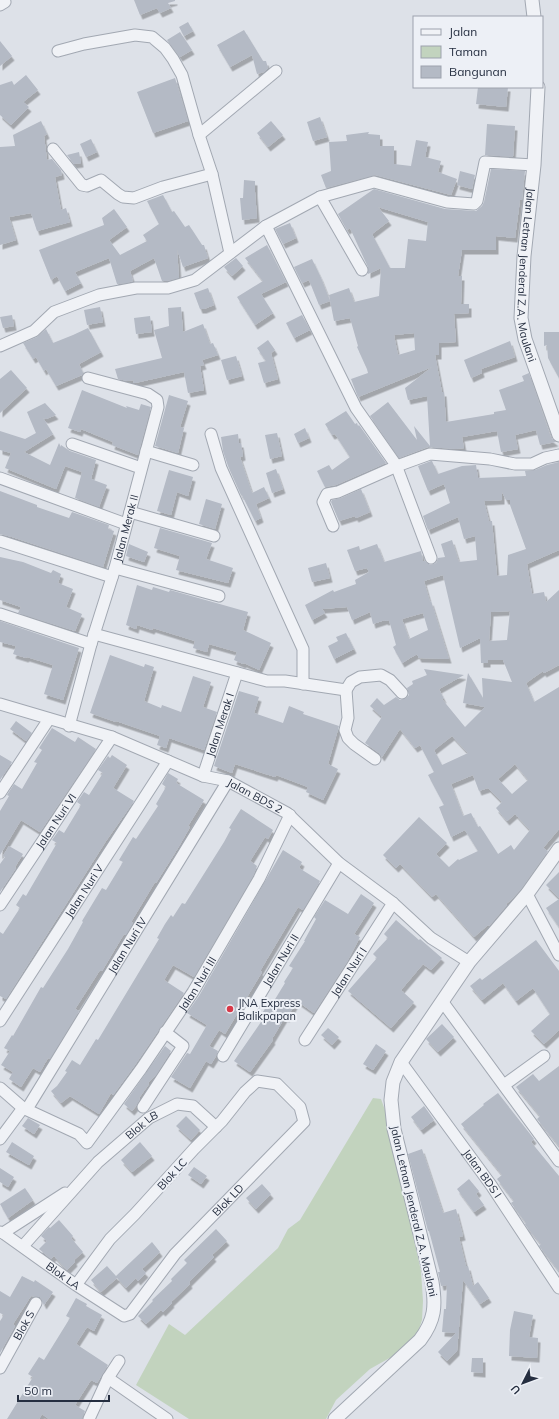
<svg xmlns="http://www.w3.org/2000/svg" width="559" height="1419" font-family="Mulish,sans-serif">
<style>
.green{fill:#c2d3be}
.building{fill:#b4bac5;fill-rule:evenodd;filter:url(#shadow)}
.lines{fill:none;stroke-linecap:round;stroke-linejoin:round}
.minor-casing{stroke:#a2a8b2;stroke-width:13}
.tertiary-casing{stroke:#a2a8b2;stroke-width:15}
.minor{stroke:#f0f2f6;stroke-width:11}
.tertiary{stroke:#f0f2f6;stroke-width:13}
.poi-dot{fill:#d83848;stroke:#edf0f6;stroke-width:1.5}
.labels{text-anchor:middle;stroke-width:4;stroke-linejoin:round;paint-order:stroke}
.street-label{font-size:11px;fill:#252e40;stroke:#edf0f6}
.poi-label{font-size:11px;fill:#252e40;stroke:#edf0f6;text-anchor:start}
</style>
<defs>
<filter id="shadow"><feDropShadow dx="2.5" dy="4.5" stdDeviation="0" flood-color="#0004"/></filter>
</defs>
<rect width="100%" height="100%" fill="#dde1e8"/>
<!-- green -->
<path class="green" d="M373,1098L381,1099L386,1113L421,1271L423,1301L422,1320L416,1338L395,1355L370,1369L336,1400L326,1419H189L136,1385L169,1324L185,1335L278,1248L288,1229L300,1220Z"/>
<!-- building -->
<path class="building" d="M134,0H175V1L168,3L171,8L160,13L157,8L140,15Z
M188,22L193,31L184,36L179,27Z
M244,30L263,61H266L268,68L264,72L257,74L252,55L230,67L217,45Z
M180,32L192,50L180,57L167,40Z
M0,41L12,56L0,66Z
M26,75L38,90L23,102L29,107L11,125L0,115V85L12,81L14,85Z
M175,78L188,121L153,133L137,92Z
M478,87H508L506,107L476,104Z
M320,117L327,137L313,141L307,122Z
M41,121L47,134L44,136L47,160L52,159L61,170L62,175L55,177L61,210L66,208L70,222L37,231L31,213L9,217L16,240L0,245V147L15,146L13,135Z
M271,121L283,135L268,147L257,133Z
M487,124L515,126L513,157L485,155Z
M369,132L368,134L380,135V146H394V164L411,166L416,140L428,142L425,157L441,161L438,172L457,179L451,195L375,175L326,188L321,175L331,171L329,142L347,141L346,135Z
M91,139L97,152L86,157L80,144Z
M79,152L81,163L74,164L67,155Z
M491,169L525,171L522,200H520L515,238L496,236V250H462L458,276H462L461,304H469V313L454,314L456,342L439,343V355H435L442,392H444L446,422L494,414V412L506,410L499,390L524,381L522,376L529,373L551,438L556,442L540,445L536,430L515,435L518,449L501,452L497,431L462,437L464,448L456,449L428,447L399,458L370,416L388,402L417,440L414,426L430,446L427,396L408,400L405,388L432,367L358,397L351,379L368,373L367,369L357,347L358,346L350,318L334,321L329,295L349,288L354,302L379,296L381,268L368,274V267L350,228L347,230L338,214L374,189L445,209L476,211L482,206L484,202ZM378,207L428,222L426,241L408,239L405,268H390L372,234L389,221ZM414,333L415,350L398,355L394,335Z
M460,171L475,175L472,189L457,185Z
M244,180L255,181V192L257,218L242,220L240,198H243Z
M163,195L172,212L174,211L185,227L189,225L202,245H204L208,258L183,267L177,249L179,278L167,281H162L154,258L130,271L133,281L127,283L117,284L109,258L75,272L81,283L65,291L57,276L51,280L39,250L104,225L102,218L114,209L127,227L109,240L120,255L147,241L143,235L159,224L147,201Z
M290,223L296,238L283,244L275,229Z
M267,245L286,282L261,294L273,313L255,325L237,297L263,281L245,258Z
M236,258L243,266L232,276L224,267Z
M312,259L321,278L330,301L319,305L309,280L302,283L294,267Z
M208,288L214,305L204,309H200L194,293Z
M100,307L103,322L87,325L84,310Z
M181,307L183,332L203,324L210,344L213,343L218,355L202,360L204,365L200,366L204,390L188,393L184,372L135,383H133L134,380L128,381L118,379L115,369L162,358L154,330L169,326L168,308Z
M12,315L14,326L3,328L0,317Z
M302,315L310,330L294,338L286,323Z
M150,316L152,332L136,334L134,318Z
M88,328L101,352L79,364L83,373L82,375L56,386L46,369L44,371L36,357L33,359L23,343L37,337L46,329L53,343L73,335Z
M544,332H559V378L548,358L547,345L544,346Z
M268,340L275,350L271,353L278,379L264,383L258,363L266,361L257,348Z
M510,341L515,357L481,369L482,373L471,378L464,360Z
M236,356L242,376L227,380L221,360Z
M11,370L27,388L0,413V379Z
M82,390L127,408L126,406L139,410L141,404L151,407L138,455L112,445L113,442L81,429L80,432L68,428Z
M169,395L188,401L180,427L184,428L178,453L155,446Z
M45,403L56,415L46,419L43,418L53,434L24,452L50,465L59,443L61,447V445L70,451L96,460L91,479L107,485L99,507L75,498L82,472L65,466L56,489L5,468L11,453L0,450V431L25,439L36,433L27,412Z
M346,411L355,424L357,423L358,426L359,425L386,463L336,485L325,487L317,471L329,465L332,470L350,457L335,434L332,435L325,424Z
M305,428L309,438L298,443L294,434Z
M277,433L282,456L270,459L265,435Z
M238,434L239,443H241L243,456L240,457L252,493L264,487L269,498L256,504L261,518L255,521L242,495H241L228,466L223,451L221,437Z
M431,461H432L438,474L462,466L476,465L478,478L526,476L525,471L535,470L547,465L559,462V550L527,564L532,594L544,592L546,602L559,590V665L544,673L543,671L526,683L534,702L559,687V829L543,848L548,851L521,889L511,900L506,904L507,905L489,926L488,925L474,937L436,894L432,897L400,864L396,868L383,855L419,817L447,843L436,854L449,867L458,859L459,860L478,851L465,830L451,837L439,807L444,805L428,775L434,772L420,745L415,748L400,729L382,757L379,753L365,743L382,717L370,706L377,698L384,705L396,697L400,700L406,698L409,695L407,688L413,684L412,681L427,675L424,669L464,675L439,689L444,699H442L465,727L485,707L463,703L468,673L483,698L482,678L512,682L503,660H488V663H481L480,638L460,648L443,575L424,581L430,602L431,601L449,659L419,658L417,654L402,663L393,647L396,645L389,620L386,621L385,620L373,624L370,612L352,620L347,607L322,609L325,613L312,620L305,605L333,590L334,592L356,584L355,580L369,572L367,568L355,571L347,550L359,546L360,550L377,544L384,562L421,551L423,561H425L430,565L436,563L438,558L445,557L441,544L452,540L459,562L477,560L475,536L464,539L458,517L428,530L423,516L450,503L444,484L428,491L418,466ZM502,492L506,500H510V505L526,549L508,555L507,575L497,576L492,521H489L484,501L502,500ZM510,611L507,640L489,641L491,612ZM423,613L428,630L409,639L402,619ZM452,736L468,753L442,765L434,750ZM515,764L528,780L512,794L498,779ZM473,775L479,791L488,788L502,802L496,808L507,821L515,814L530,830L514,850L511,845L498,854L480,826L478,827L471,813L463,816L451,784Z
M276,469L283,489L272,493L266,473Z
M169,470L193,477L188,496L177,492L171,515L157,511Z
M361,489L370,512L356,518L355,516L339,521L331,502L332,500L341,498Z
M0,491L37,505V507L69,518L72,512L109,525L108,529L114,531L103,567L12,537L0,534Z
M206,499L222,504L215,529L199,524Z
M160,528L212,543L206,559L233,568L228,583L176,570L180,556L154,548Z
M129,544L148,552L144,562L126,556Z
M0,557L23,562L51,573L53,570L61,574L58,583L73,589L66,607L82,614L75,631L18,613L21,607L0,600Z
M326,563L330,578L312,582L308,568Z
M137,585L152,590L153,587L169,592L170,590L248,612L243,630L271,643L259,670L244,663L243,664L234,660L237,652L209,644L207,652L193,648L195,641L153,628L152,630L137,625L136,629L126,625Z
M0,621L79,648L63,700L44,694L53,665L27,657L26,658L13,654L16,646L0,642Z
M346,633L354,649L334,659L328,646L338,641L336,637Z
M110,655L144,667L145,664L154,667L144,701L161,708L162,705L181,712L193,676L211,682L203,707L217,712L204,750L169,738L166,748L157,745L160,736L116,721V722L90,713Z
M239,691L259,697L254,713L283,723L289,706L304,712L303,714L339,726L328,764L338,769L323,800L306,792L308,787L276,775L275,777L235,764L232,773L214,766Z
M16,721L32,733L26,741L10,729Z
M52,728L75,742L78,737L96,749L40,832L21,820L0,855V811L9,796L7,795L14,784L22,789L37,763L34,762L42,750L39,748Z
M0,755L12,762L0,780Z
M112,755L127,765L113,788L134,801L106,841L6,999L0,996V932L3,934L20,908L16,905L23,894L26,896L57,843L52,840L59,830L64,833L81,805L77,802L84,792L89,795L103,773L98,770L108,756L110,758Z
M168,773L178,779L176,783L204,800L188,826L190,827L178,848L156,883L155,882L131,922L133,923L126,935L124,934L102,971L100,970L75,1009L79,1011L50,1059L48,1058L40,1072L33,1068L21,1087L9,1079L13,1072L1,1065L10,1051L4,1048L12,1035L13,1036L41,987L43,988L68,949L83,922L82,921L102,888L106,890L123,862L119,860L133,837L136,839L158,806L156,804L166,787L162,784Z
M241,809L273,830L268,839L265,837L250,861L257,866L253,876L194,977L173,965L164,980L184,993L135,1065L113,1095L111,1093L99,1114L70,1096L61,1103L51,1091L57,1086L67,1072L65,1071L72,1060L80,1065L96,1039L98,1040L159,939L157,938L165,924L171,915L173,917L182,903L185,904L224,842L231,829L229,828Z
M9,846L23,854L15,867L16,868L0,892V864L5,857L3,856Z
M283,850L302,862L299,868L320,881L303,910L298,907L260,971L262,972L225,1034L219,1030L209,1046L218,1051L216,1056L211,1064L206,1061L190,1088L171,1077L187,1053L190,1054L207,1025L187,1013L199,996Z
M559,872V898L546,885Z
M361,894L374,903L354,934L360,937L347,962L314,1013L297,1001L287,1018L285,1017L272,1039L273,1040L250,1072L234,1061L261,1022L258,1020L266,1007L269,1009L285,983L284,982L293,968L289,966L305,941H304L316,919L314,917L325,900L348,914Z
M559,899V927L546,908Z
M396,920L419,940L420,939L442,958L431,970L423,964L401,990L414,1002L391,1028L348,991L377,958L373,954L388,938L384,934Z
M536,940L559,971V1030L544,1044L531,1031L550,1014L533,988L516,1001L503,983L482,1000L470,986L480,978L482,980Z
M442,1024L454,1037L438,1052L426,1039Z
M328,1028L339,1037L332,1045L321,1035Z
M376,1044L386,1051L373,1070L363,1064Z
M165,1046L171,1051L156,1075L148,1083L149,1084L139,1098L140,1099L136,1106L132,1111L124,1104Z
M559,1066V1146L537,1119L540,1116L516,1087L533,1074L539,1081Z
M498,1093L534,1139L531,1142L559,1176V1271L539,1246L541,1244L526,1226L525,1224L526,1223L511,1203L514,1201L497,1179L502,1175L461,1124L484,1105L483,1104Z
M424,1106L434,1120L421,1130L411,1117Z
M186,1116L200,1130L191,1140L176,1126Z
M28,1118L40,1125L34,1134L22,1126Z
M12,1142L34,1156L29,1165L6,1152Z
M140,1142L152,1156L132,1172L121,1160Z
M422,1149L443,1213L456,1209L463,1236L459,1237L466,1266H468L473,1286L478,1282L489,1298L480,1304L463,1280L457,1351L447,1361L438,1352L456,1333L442,1332L444,1309H446L447,1285L441,1286L438,1272H440L429,1231H428L408,1154Z
M194,1167L207,1176L201,1184L188,1175Z
M0,1168L14,1177L8,1187L0,1182Z
M469,1179L479,1191L476,1194L484,1205L474,1212L457,1189Z
M262,1184L271,1194L256,1209L246,1198Z
M25,1188L33,1200L8,1218L0,1204Z
M59,1220L73,1236L71,1238L83,1252L74,1260L75,1262L67,1270L54,1256L51,1259L39,1249L47,1241L41,1236L49,1227L50,1228Z
M216,1229L227,1241L212,1255L214,1257L189,1282L190,1284L171,1302L172,1303L163,1312L161,1310L146,1324L138,1316L153,1301L152,1300L172,1281L171,1279L187,1263L184,1260Z
M152,1242L160,1252L142,1269L146,1273L138,1281L136,1278L126,1288L117,1278L101,1292L91,1280L107,1266L116,1276Z
M22,1276L34,1282L35,1280L53,1292L44,1305L40,1297L31,1296L13,1324L15,1326L0,1353V1321L4,1315L0,1313V1291L10,1297Z
M76,1298L87,1304L86,1306L102,1315L94,1331L87,1327L76,1344L108,1365L97,1383L91,1380L75,1405L85,1411L82,1419H49L42,1414L39,1419H7L33,1377L28,1374L39,1357L44,1360L70,1318L66,1316Z
M514,1311L533,1315L529,1337L538,1338L537,1358L509,1356L510,1330Z
M472,1358H483V1373L471,1372Z"/>
<g class="lines">
<!-- minor casing -->
<g class="minor-casing">
<g id="minor">
<path d="M0,5L5,2L4,0"/>
<path d="M58,51L84,44L135,35L152,37L165,48L173,59L182,75L199,135L212,174L230,253"/>
<path d="M199,135L276,71"/>
<path d="M53,149L82,185L87,186L101,180L118,194L123,197L134,198L163,187L212,174"/>
<path d="M320,197L362,270"/>
<path d="M266,226L356,408L396,465L431,558"/>
<path d="M0,346L34,331L54,312L99,295L136,288H168L195,280L266,226L320,197L374,182L447,202L474,204L477,201L485,162L534,165"/>
<path d="M211,434L221,468L303,649V684"/>
<path d="M72,444L141,468"/>
<path d="M146,451L193,465"/>
<path d="M0,478L126,524"/>
<path d="M130,512L214,536"/>
<path d="M333,526L323,502L327,494L338,492L397,466L430,454L490,459L515,464H532L545,458L559,455"/>
<path d="M0,541L112,577"/>
<path d="M115,568L219,596"/>
<path d="M0,614L91,644"/>
<path d="M94,634L267,681H285L346,690L351,682L360,677L381,675L390,680L402,693"/>
<path d="M346,690L348,718L345,730L348,738L354,744L375,759"/>
<path id="s1" d="M0,704L112,737L203,776L228,781L287,813L339,863L393,903L431,938L469,962"/>
<path id="s2" d="M69,726L91,644L115,568L158,407L157,400L148,394L88,378"/>
<path id="s3" d="M203,776L237,673"/>
<path d="M0,793L49,719"/>
<path d="M527,894L559,955"/>
<path id="s4" d="M0,905L112,737"/>
<path d="M442,1001L559,1161"/>
<path id="s5" d="M0,1021L168,761"/>
<path id="s6" d="M305,1040L393,903"/>
<path id="s7" d="M223,1056L339,863"/>
<path id="s8" d="M401,1062L491,1185L559,1288"/>
<path d="M504,1085L544,1056"/>
<path id="s9" d="M0,1088L23,1108L79,1134L87,1143L141,1069L193,992L259,879L290,815"/>
<path d="M143,1107L183,1046L165,1032"/>
<path id="s10" d="M27,1109L228,781"/>
<path d="M0,1139L23,1108"/>
<path id="s11" d="M0,1232L3,1233L76,1285L124,1316L130,1314L175,1254L304,1122L300,1107L277,1084L257,1081L245,1092L222,1121L194,1149L135,1214L110,1239L76,1285"/>
<path d="M3,1233L65,1193"/>
<path id="s12" d="M23,1246L98,1162L149,1118L177,1104L193,1106L216,1127"/>
<path id="s13" d="M0,1368L36,1303"/>
<path d="M108,1378L167,1419"/>
<path d="M89,1419L108,1378L119,1361"/>
</g>
</g>
<!-- tertiary casing -->
<g class="tertiary-casing">
<g id="tertiary">
<path d="M532,0L534,17"/>
<path id="s14" d="M538,87L534,165L524,256L521,318L525,339L559,435"/>
<path d="M335,1419L420,1340C435,1320 436,1306 432,1282L394,1129L391,1100L393,1082L401,1062L469,962L527,894L559,849"/>
</g>
</g>
<!-- minor -->
<use href="#minor" class="minor"/>
<!-- tertiary -->
<use href="#tertiary" class="tertiary"/>
</g>
<!-- markers -->
<circle class="poi-dot" cx="230" cy="1009" r="4"/>
<g class="labels">
<!-- street labels -->
<g class="street-label">
<text dy="4" stroke="none"><textPath href="#s14" startOffset="189">Jalan Letnan Jenderal Z.A. Maulani</textPath></text>
<text dy="4" stroke="none"><textPath href="#s2" startOffset="206">Jalan Merak II</textPath></text>
<text dy="4" stroke="none"><textPath href="#s3" startOffset="54">Jalan Merak I</textPath></text>
<text dy="4" stroke="none"><textPath href="#s1" startOffset="272">Jalan BDS 2</textPath></text>
<text dy="4" stroke="none"><textPath href="#s4" startOffset="101">Jalan Nuri VI</textPath></text>
<text dy="4" stroke="none"><textPath href="#s5" startOffset="155">Jalan Nuri V</textPath></text>
<text dy="4" stroke="none"><textPath href="#s10" startOffset="192">Jalan Nuri IV</textPath></text>
<text dy="4" stroke="none"><textPath href="#s7" startOffset="112">Jalan Nuri II</textPath></text>
<text dy="4" stroke="none"><textPath href="#s6" startOffset="81">Jalan Nuri I</textPath></text>
<text dy="4" stroke="none"><textPath href="#s9" startOffset="298">Jalan Nuri III</textPath></text>
<text dy="4" stroke="none"><textPath href="#s12" startOffset="170">Blok LB</textPath></text>
<text transform="translate(172 1174) rotate(-48)" y="4">Blok LC</text>
<text dy="4" stroke="none"><textPath href="#s8" startOffset="138">Jalan BDS I</textPath></text>
<text dy="4" stroke="none"><textPath href="#s11" startOffset="307">Blok LD</textPath></text>
<text transform="translate(414 1211) rotate(77)" y="4">Jalan Letnan Jenderal Z.A. Maulani</text>
<text dy="4" stroke="none"><textPath href="#s11" startOffset="77">Blok LA</textPath></text>
<text dy="4" stroke="none"><textPath href="#s13" startOffset="49">Blok S</textPath></text>
</g>
<!-- poi labels -->
<g class="poi-label">
<text x="238" y="1007">JNA Express<tspan x="238" dy="13">Balikpapan</tspan></text>
</g>
</g>
<!-- legend -->
<rect x="413" y="16" width="130" height="72" fill="#edf0f6" stroke="#9da2ad"/>
<rect x="421" y="29" width="20" height="6" fill="#f0f2f6" stroke="#9da2ad"/>
<text x="449" y="36" font-size="12" fill="#252e40">Jalan</text>
<rect x="421" y="46" width="20" height="12" fill="#c2d3be" stroke="#9da2ad"/>
<text x="449" y="56" font-size="12" fill="#252e40">Taman</text>
<rect x="421" y="66" width="20" height="12" fill="#b4bac5" stroke="#9da2ad"/>
<text x="449" y="76" font-size="12" fill="#252e40">Bangunan</text>
<!-- north arrow -->
<g transform="translate(523 1383) rotate(228)" stroke="#edf0f6" stroke-width="3" paint-order="stroke">
<path d="M0-3L7 15L0 10L-7 15Z" fill="#252e40"/>
<text y="-6" font-size="11" font-weight="bold" text-anchor="middle" fill="#252e40">U</text>
</g>
<!-- scale -->
<path d="M18 1395v6h91v-6" fill="none" stroke="#252e40" stroke-width="2"/>
<text x="24" y="1395" font-size="12" fill="#252e40" stroke="#edf0f6" stroke-width="3" paint-order="stroke">50 m</text>
</svg>
